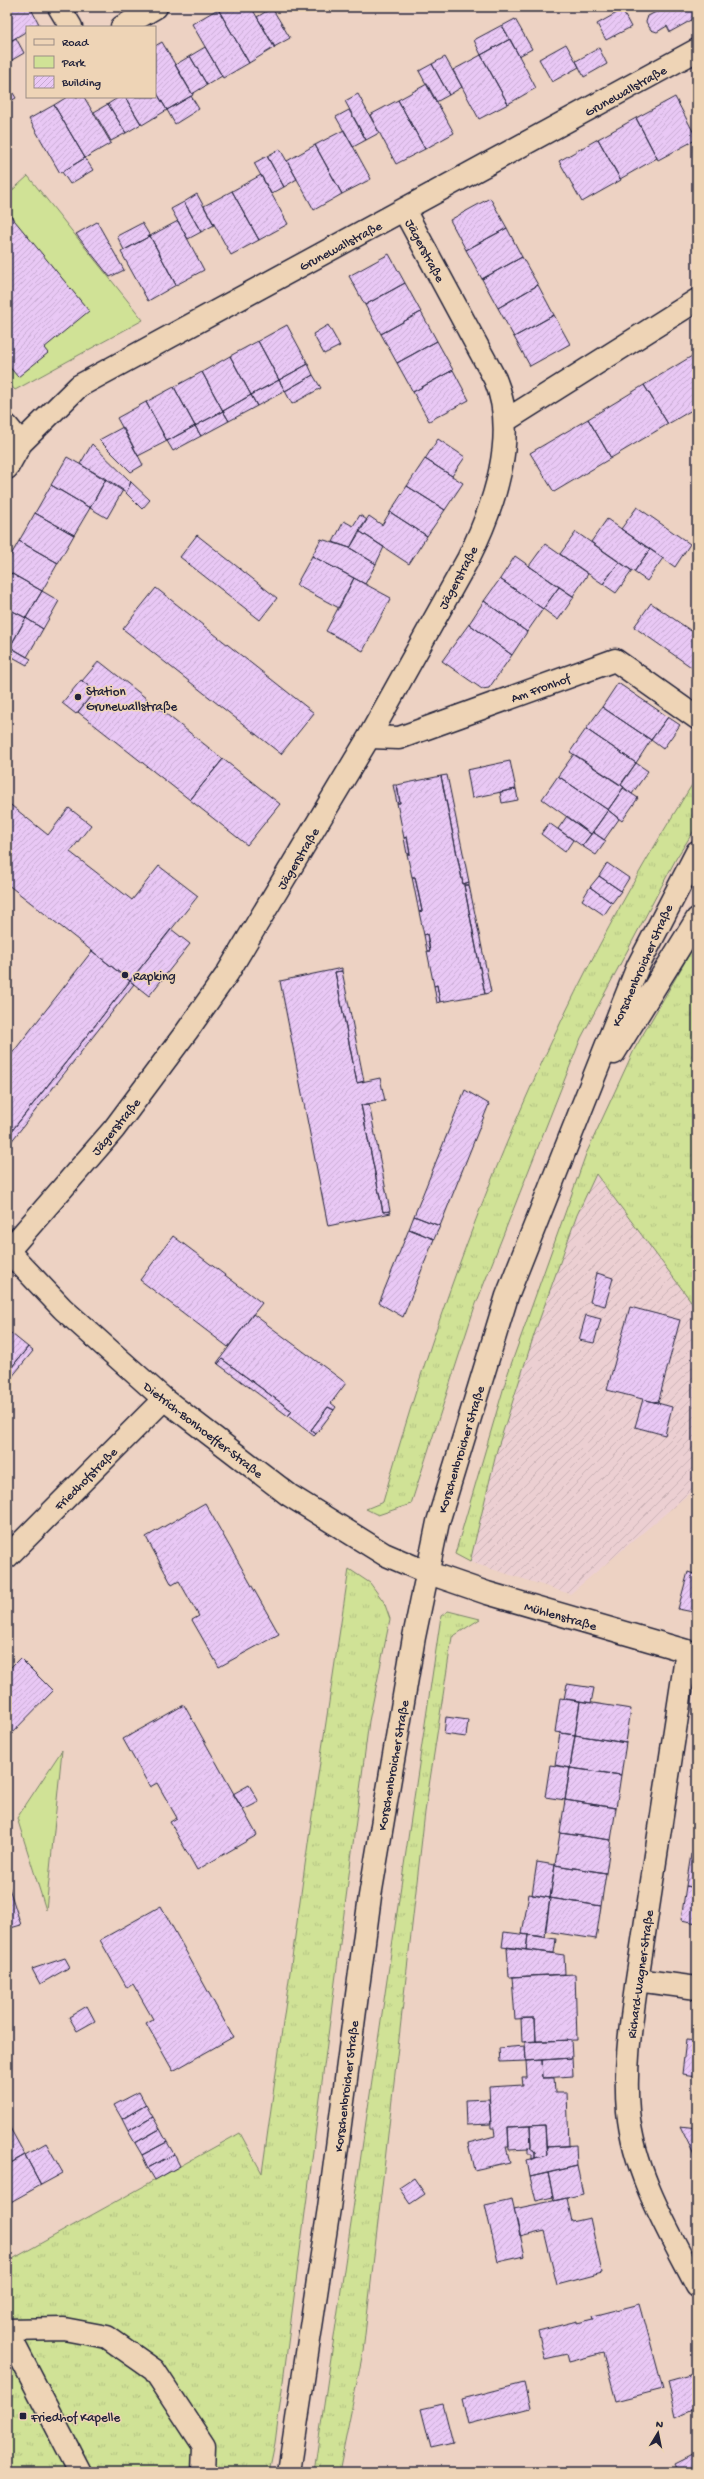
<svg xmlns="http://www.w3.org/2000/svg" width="704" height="2479" font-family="'Gochi Hand',sans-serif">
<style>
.industrial{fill:url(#industrial-furrows)}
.grass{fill:url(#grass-tufts);stroke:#798268}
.green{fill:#d0e296;stroke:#798268}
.building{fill:url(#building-hatch);stroke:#22223b}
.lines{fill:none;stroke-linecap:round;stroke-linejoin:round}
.minor-casing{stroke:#22223b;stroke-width:25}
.secondary-casing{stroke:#22223b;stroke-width:25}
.minor{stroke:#eed4b6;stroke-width:22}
.secondary{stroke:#eed4b6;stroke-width:22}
.poi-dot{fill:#22223b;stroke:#eed4b6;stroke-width:1.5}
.labels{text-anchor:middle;stroke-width:3;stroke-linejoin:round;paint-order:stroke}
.street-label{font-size:13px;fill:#22223b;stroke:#eed4b6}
.poi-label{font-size:13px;fill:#22223b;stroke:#eed4b6;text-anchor:start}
</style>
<defs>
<pattern id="industrial-furrows" width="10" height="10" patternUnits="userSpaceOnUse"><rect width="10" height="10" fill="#eccfd2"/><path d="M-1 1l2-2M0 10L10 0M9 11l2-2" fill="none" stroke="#cab1b5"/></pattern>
<pattern id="grass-tufts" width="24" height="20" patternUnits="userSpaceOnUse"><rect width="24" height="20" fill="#d0e296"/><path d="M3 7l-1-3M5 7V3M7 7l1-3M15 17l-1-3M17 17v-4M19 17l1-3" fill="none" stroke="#b2c282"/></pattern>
<pattern id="building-hatch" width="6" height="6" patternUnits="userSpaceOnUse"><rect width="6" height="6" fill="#e9c8f5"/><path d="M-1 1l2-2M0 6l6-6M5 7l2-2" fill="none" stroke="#c8acd3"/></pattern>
</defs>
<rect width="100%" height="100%" fill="#edd2c3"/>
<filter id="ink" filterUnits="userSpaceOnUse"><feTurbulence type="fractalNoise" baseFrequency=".025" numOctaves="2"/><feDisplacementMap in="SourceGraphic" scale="8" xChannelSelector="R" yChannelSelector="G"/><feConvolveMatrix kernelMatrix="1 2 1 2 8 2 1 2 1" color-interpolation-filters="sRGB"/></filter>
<g filter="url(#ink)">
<!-- industrial -->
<path class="industrial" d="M596,1174L697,1309V1487L570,1594L470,1562L497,1450L535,1332L577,1215Z"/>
<!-- grass -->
<path class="grass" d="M697,777V826L677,857L581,1038L474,1309L411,1504L378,1515L366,1509L383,1502C454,1248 554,1000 697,777Z
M697,941V1309L596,1174L577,1215L535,1332L497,1450L470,1562L455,1554L508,1373L586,1154L634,1050Z
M349,1569L370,1583L384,1602L390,1619L369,1721L275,2443L269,2472H7V2262L240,2133L262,2173L310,1829Z
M448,1611L480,1619L452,1637L425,1812L363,2352L339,2472H314L441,1616Z"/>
<!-- green -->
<path class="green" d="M28,176L143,320L15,390L7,381V195Z
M62,1750L46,1910L17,1818Z"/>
<!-- building -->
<path class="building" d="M8,7H30L39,24L27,27V31L7,43Z
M222,7H251L275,47L249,63L218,9Z
M659,7H697V17L670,32L667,26L657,32L651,30L646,22L648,16L658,11L656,9Z
M272,8L290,38L274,47L257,17Z
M218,9L249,63L223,78L192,24Z
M622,10L631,27L606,40L597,24Z
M515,19L532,49L519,56L502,26Z
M502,25L510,39L481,55L474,40Z
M16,38L24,53L7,63V43Z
M510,39L536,88L508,104L481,55Z
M162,42L193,95L167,110L155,90V46Z
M566,44L579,67L552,82L539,59Z
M205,47L222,76L207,85L190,56Z
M599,48L607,64L584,77L576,61Z
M481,55L508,104L479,119L453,70Z
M190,56L207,85L192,94L175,65Z
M445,57L462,87L449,95L432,64Z
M432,64L449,95L436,102L419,71Z
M7,83L16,98L7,103Z
M427,84L454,133L425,149L398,100Z
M155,90L167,110L142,125L125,97H155Z
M358,94L379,133L366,140L345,101Z
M191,96L199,109L175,124L167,110Z
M67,97H84L111,143L85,158L54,105Z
M119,97H125L141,124L126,133L108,104Z
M675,97L697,139L658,160L636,118Z
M398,100L425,149L396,164L370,115Z
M108,104L126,133L111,141L94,112Z
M54,105L85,158L60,173L29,119Z
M349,110L366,140L353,147L336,117Z
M636,118L657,158L620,179L598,139Z
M344,130L371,179L342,194L315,145Z
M598,139L621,180L582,202L559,161Z
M315,145L342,194L314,210L287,161Z
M280,149L297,179L284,187L267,156Z
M267,156L284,187L271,194L254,163Z
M85,158L93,170L70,184L62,172Z
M261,175L288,224L259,240L232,191Z
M232,191L259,240L231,255L204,206Z
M197,194L214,225L201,232L184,202Z
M490,198L507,228L466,250L450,220Z
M184,202L201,232L188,239L171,209Z
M10,215L89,311L44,348L48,353L18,377L7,364V217Z
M178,221L204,270L176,285L150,236Z
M97,222L124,270L110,277L76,234Z
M142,223L150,236L124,250L117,236Z
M507,228L522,257L482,279L466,250Z
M150,236L176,285L148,301L121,252Z
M389,254L405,283L365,305L349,276Z
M522,257L538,285L498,308L482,279Z
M405,283L421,312L381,334L365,305Z
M538,285L554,315L514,337L498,308Z
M421,312L437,341L397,363L381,334Z
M554,315L570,344L530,366L514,337Z
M287,325L308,364L279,380L258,341Z
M328,325L340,346L324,354L313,334Z
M258,341L279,380L251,395L230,356Z
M437,341L453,370L413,392L397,363Z
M697,353V407L668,424L644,385Z
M230,356L251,395L223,411L202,372Z
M308,364L313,375L285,391L279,380Z
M453,370L469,400L429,421L413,392Z
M202,372L223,411L195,426L174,387Z
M313,375L321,388L292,404L285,391Z
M279,380L285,391L257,406L251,395Z
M644,385L668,424L611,458L588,419Z
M174,387L195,426L167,441L146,402Z
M251,395L257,406L229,421L223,411Z
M146,402L167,441L138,456L117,418Z
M223,411L229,421L201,436L195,426Z
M588,419L611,458L554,492L530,453Z
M195,426L201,436L173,451L167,441Z
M123,427L143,465L131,472L99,440Z
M438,439L465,457L452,476L425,459Z
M92,444L131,482L126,493L80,464Z
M67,457L106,479L90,508L51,485Z
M425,459L463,483L445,510L407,486Z
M106,479L123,490L107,518L90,508Z
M131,482L150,500L142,509L126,493Z
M51,485L90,508L74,535L35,513Z
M407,486L445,510L427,536L390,512Z
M637,507L690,544L675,567L621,529Z
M390,512L427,536L409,564L359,531L369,516L382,525Z
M35,513L74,535L58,563L19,541Z
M360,515L367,520L350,548L333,542L344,521L353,526Z
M607,519L650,549L634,572L591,542Z
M359,531L384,547L376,564L350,548Z
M576,532L619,562L603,584L560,554Z
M197,535L277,598L260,620L180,557Z
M321,539L350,548L376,564L365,584L312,556Z
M19,541L58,563L42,591L7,571V562Z
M545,544L588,574L573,596L529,566Z
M650,549L663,558L647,581L634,572Z
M312,556L354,578L339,608L296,585Z
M515,556L559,587L543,609L500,579Z
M619,562L632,571L616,593L603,584Z
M7,571L42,591L26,618L7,608Z
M354,578L391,598L363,651L326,631Z
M500,579L543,609L527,632L484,601Z
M559,587L574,597L558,620L543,609Z
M156,588L314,713L281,754L123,629Z
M42,591L59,601L43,629L26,618Z
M484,601L527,632L512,655L469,624Z
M651,603L697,635V671L634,627Z
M7,608L26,618L10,647L7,645Z
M26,618L43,629L27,657L10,647Z
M469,624L512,655L489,688L482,689L442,661Z
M10,647L31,659L27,665L7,654Z
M99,661L223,759L190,800L78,712L95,691L82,681Z
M81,680L95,691L76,714L62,703Z
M618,683L668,717L651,740L602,707Z
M602,707L651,740L636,763L586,729Z
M668,717L680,725L663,749L651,740Z
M586,729L636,763L620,785L570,752Z
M574,754L624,787L608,810L558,776Z
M223,759L280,804L247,845L190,800Z
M510,761L516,789L472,798L467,770Z
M636,763L648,771L632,794L621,785Z
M447,775L469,882L463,884L441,776Z
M441,776L463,884L469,882V885H464L485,994L440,1002L437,985L434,986L427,951H430L427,934L424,935L419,912L422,911L415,877H412L407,854H410L407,837L404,838L397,803H400L397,785Z
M558,776L608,810L591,834L542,799Z
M393,785H397L400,803H397Z
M623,788L638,798L622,821L608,810Z
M516,789L518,800L502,803L500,792Z
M7,802L48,835L69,808L91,825L70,852L132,900L159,866L198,896L130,981L7,884Z
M608,810L619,819L604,840L593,832Z
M567,816L591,834L582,846L558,829Z
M549,823L573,840L565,852L541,834Z
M593,832L606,841L596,855L582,846Z
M407,837L410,854H407L404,838Z
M607,863L629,878L621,891L599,876Z
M599,876L621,891L612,903L590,887Z
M412,877H415L422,911L419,912Z
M464,885H469L491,992L485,994Z
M590,887L612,903L604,915L582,900Z
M171,929L190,944L149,996L130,981Z
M427,934L430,951H427L424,935Z
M92,951L130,981L7,1137V1060Z
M342,968V971L335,972L357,1083L380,1078L385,1101L361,1105L383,1212L390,1211L391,1213L328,1226L280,981Z
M342,971L364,1081L357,1083L335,972Z
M130,981L134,984L7,1147V1137Z
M437,985L440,1002L437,1003L434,986Z
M465,1090L489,1104L440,1226L414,1216Z
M369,1104L390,1211L383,1212L361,1105Z
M414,1216L440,1226L434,1239L409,1229Z
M409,1229L434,1239L403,1317L379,1303Z
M173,1236L262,1303L228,1347L140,1280Z
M597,1273L613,1278L605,1306L590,1302Z
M630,1307L680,1320L658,1403L607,1390Z
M253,1314L346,1383L331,1403L336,1407L334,1410L328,1407L311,1430L316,1434L314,1436L288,1416L292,1411L222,1359L218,1364L217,1363Z
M586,1315L601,1319L594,1343L579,1340Z
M7,1330L28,1347L7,1373Z
M28,1347L33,1351L7,1383V1373Z
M222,1359L292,1411L288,1416L218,1364Z
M643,1399L672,1407L665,1435L635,1427Z
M328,1407L334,1410L316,1434L311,1430Z
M205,1503L279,1634L219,1667L192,1620L199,1616L179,1581L172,1585L146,1537Z
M688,1572L697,1575V1597L693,1612L678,1609Z
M697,1597V1618L692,1617Z
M20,1658L53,1691L7,1738V1671Z
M567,1684L594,1688L591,1703L564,1699Z
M560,1698L580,1701L575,1735L555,1732Z
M580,1701L631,1709L626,1743L575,1735Z
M184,1705L257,1835L197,1870L170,1822L177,1818L157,1783L150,1787L123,1739Z
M446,1717L468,1720L466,1737L444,1734Z
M560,1733L575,1735L570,1768L555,1765Z
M575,1735L626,1743L621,1775L570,1768Z
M550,1765L570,1768L565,1800L545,1797Z
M570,1768L621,1775L616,1808L565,1800Z
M249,1785L259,1802L243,1810L233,1794Z
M565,1800L616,1808L611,1840L560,1833Z
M560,1833L611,1840L606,1873L555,1865Z
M691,1854L697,1855V1888L686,1886Z
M537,1862L555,1865L550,1898L532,1895Z
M555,1865L606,1873L601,1906L550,1898Z
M7,1882L21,1925L7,1929Z
M686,1886L697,1888V1923L681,1920Z
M529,1894L550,1898L545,1937L522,1934Z
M550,1898L601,1906L596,1939L545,1931Z
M161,1906L233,2037L173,2071L146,2023L153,2019L133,1984L127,1988L100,1940Z
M504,1932L528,1935L526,1950L502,1947Z
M528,1935L556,1939L554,1953L526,1950Z
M507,1947L564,1955L565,1974L509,1977Z
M65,1958L70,1967L40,1984L32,1969Z
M575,1974L577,2040L536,2041L535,2018L515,2019L512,1977Z
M87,2006L95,2021L77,2031L69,2017Z
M521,2018H535L536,2041L522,2042Z
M571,2040L572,2058L526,2061L525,2042Z
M686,2040L697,2041V2100L694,2099L696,2076L682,2074Z
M525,2046L526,2061L500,2062L499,2048Z
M572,2058L573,2076L543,2078L542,2060Z
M542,2060L543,2078H554L555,2093H567L569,2146L546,2147L545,2125L508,2127L509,2147H506L510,2162L474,2170L468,2143L495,2136L494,2128H491L489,2087L523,2085L522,2077H527L526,2061Z
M139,2092L146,2105L122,2119L114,2105Z
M489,2099L491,2124L466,2125L465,2100Z
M146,2105L153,2117L128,2131L122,2119Z
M153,2117L160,2129L135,2143L128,2131Z
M545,2125L547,2155L535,2158V2152L531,2147L530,2126Z
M9,2126L25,2155L7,2165V2127Z
M530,2126L531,2146L528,2149L509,2150L508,2127Z
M680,2126L697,2128V2161Z
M160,2129L167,2142L142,2155L135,2143Z
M167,2142L174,2154L148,2168L142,2155Z
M46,2143L63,2173L41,2185L25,2155Z
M576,2145L577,2166L530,2177L527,2160L547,2155L546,2147Z
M528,2146L535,2152V2158L532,2160V2154H528Z
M174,2154L180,2166L155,2180L148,2168Z
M25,2155L41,2185L7,2204V2165Z
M577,2166L583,2194L554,2201L548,2173Z
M548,2173L553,2197L536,2201L530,2177Z
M414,2178L425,2194L410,2204L399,2188Z
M567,2198L572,2222L590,2218L602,2273L557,2285L544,2231L520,2237L514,2209Z
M512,2199L525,2256L498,2262L485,2205Z
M640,2304L663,2389L616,2401L603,2353L569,2362L567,2354L545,2359L538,2331L577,2321V2323L594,2319L593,2316Z
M697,2373V2407L676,2417L668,2381Z
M524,2383L530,2408L468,2424L462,2399Z
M443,2404L453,2443L431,2448L421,2409Z
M695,2454L697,2472H679L675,2464Z"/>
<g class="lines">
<!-- minor casing -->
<g class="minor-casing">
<path id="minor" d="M59,7L71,27
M122,27L156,7
M505,421L697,300
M7,426L21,443
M7,468L21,443L79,386L697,50
M369,737L399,738L615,660L697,718
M7,1250L63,1309L164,1399L289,1495L384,1554L426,1572L487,1593L697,1654
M8,1251L114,1129L187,1031L227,974L369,737L468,559C494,507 519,435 495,379L404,210
M7,1557L164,1399
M687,1651L637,1980C631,2023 624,2068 628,2111C634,2174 668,2230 697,2286
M637,1980L697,1988
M7,2330L64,2329L107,2337L154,2370L204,2446L203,2472
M7,2331L80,2472"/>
</g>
<!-- secondary casing -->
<g class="secondary-casing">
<path id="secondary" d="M614,1053L697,919
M289,2472L329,2208L370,1896L414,1637L438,1522L507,1296L638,966L697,852"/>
</g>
<!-- minor -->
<use href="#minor" class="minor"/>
<!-- secondary -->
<use href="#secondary" class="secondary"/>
</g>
</g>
<!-- markers -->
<g class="poi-dot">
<circle cx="78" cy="697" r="4"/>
<circle cx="125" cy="975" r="4"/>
<rect x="19" y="2412" width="8" height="8" rx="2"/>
</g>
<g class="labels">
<!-- street labels -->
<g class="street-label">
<text transform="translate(625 90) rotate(-29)" y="5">Grunewallstraße</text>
<text transform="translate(340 245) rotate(-28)" y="5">Grunewallstraße</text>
<text transform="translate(426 250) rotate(62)" y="5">Jägerstraße</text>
<text transform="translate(457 577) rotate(-62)" y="5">Jägerstraße</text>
<text transform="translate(540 687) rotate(-20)" y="5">Am Fronhof</text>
<text transform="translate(297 858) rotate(-59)" y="5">Jägerstraße</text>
<text transform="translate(641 965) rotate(-66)" y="5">Korschenbroicher Straße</text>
<text transform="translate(115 1126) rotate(-51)" y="5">Jägerstraße</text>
<text transform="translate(204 1429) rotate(38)" y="5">Dietrich-Bonhoeffer-Straße</text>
<text transform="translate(460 1449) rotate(-73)" y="5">Korschenbroicher Straße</text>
<text transform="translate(85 1478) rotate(-45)" y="5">Friedhofstraße</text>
<text transform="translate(561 1615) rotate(16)" y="5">Mühlenstraße</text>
<text transform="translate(392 1765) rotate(-80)" y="5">Korschenbroicher Straße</text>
<text transform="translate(639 1974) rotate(-82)" y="5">Richard-Wagner-Straße</text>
<text transform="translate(345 2086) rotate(-83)" y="5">Korschenbroicher Straße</text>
</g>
<!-- poi labels -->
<g class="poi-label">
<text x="86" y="695">Station<tspan x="86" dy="15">Grunewallstraße</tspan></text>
<text x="133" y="980">Rapking</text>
<text x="31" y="2421">Friedhof Kapelle</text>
</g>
</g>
<!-- margin -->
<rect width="704" height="2479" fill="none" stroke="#eed4b6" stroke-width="24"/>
<rect x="12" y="12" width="680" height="2455" fill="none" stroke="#22223b" stroke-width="1.5" filter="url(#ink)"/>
<!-- legend -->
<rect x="26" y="26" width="130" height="72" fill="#eed4b6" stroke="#9c8d85"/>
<rect x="34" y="39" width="20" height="6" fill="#eed4b6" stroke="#9c8d85"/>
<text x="62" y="46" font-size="12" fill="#22223b">Road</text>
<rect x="34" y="56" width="20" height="12" fill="#d0e296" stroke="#9c8d85"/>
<text x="62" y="66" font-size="12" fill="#22223b">Park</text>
<rect x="34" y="76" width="20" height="12" fill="url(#building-hatch)" stroke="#9c8d85"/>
<text x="62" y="86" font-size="12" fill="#22223b">Building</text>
<!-- north arrow -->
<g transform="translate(658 2433) rotate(10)" stroke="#eed4b6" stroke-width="3" paint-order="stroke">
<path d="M0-3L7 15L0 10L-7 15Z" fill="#22223b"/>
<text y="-6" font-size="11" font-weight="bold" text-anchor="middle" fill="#22223b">N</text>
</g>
</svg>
